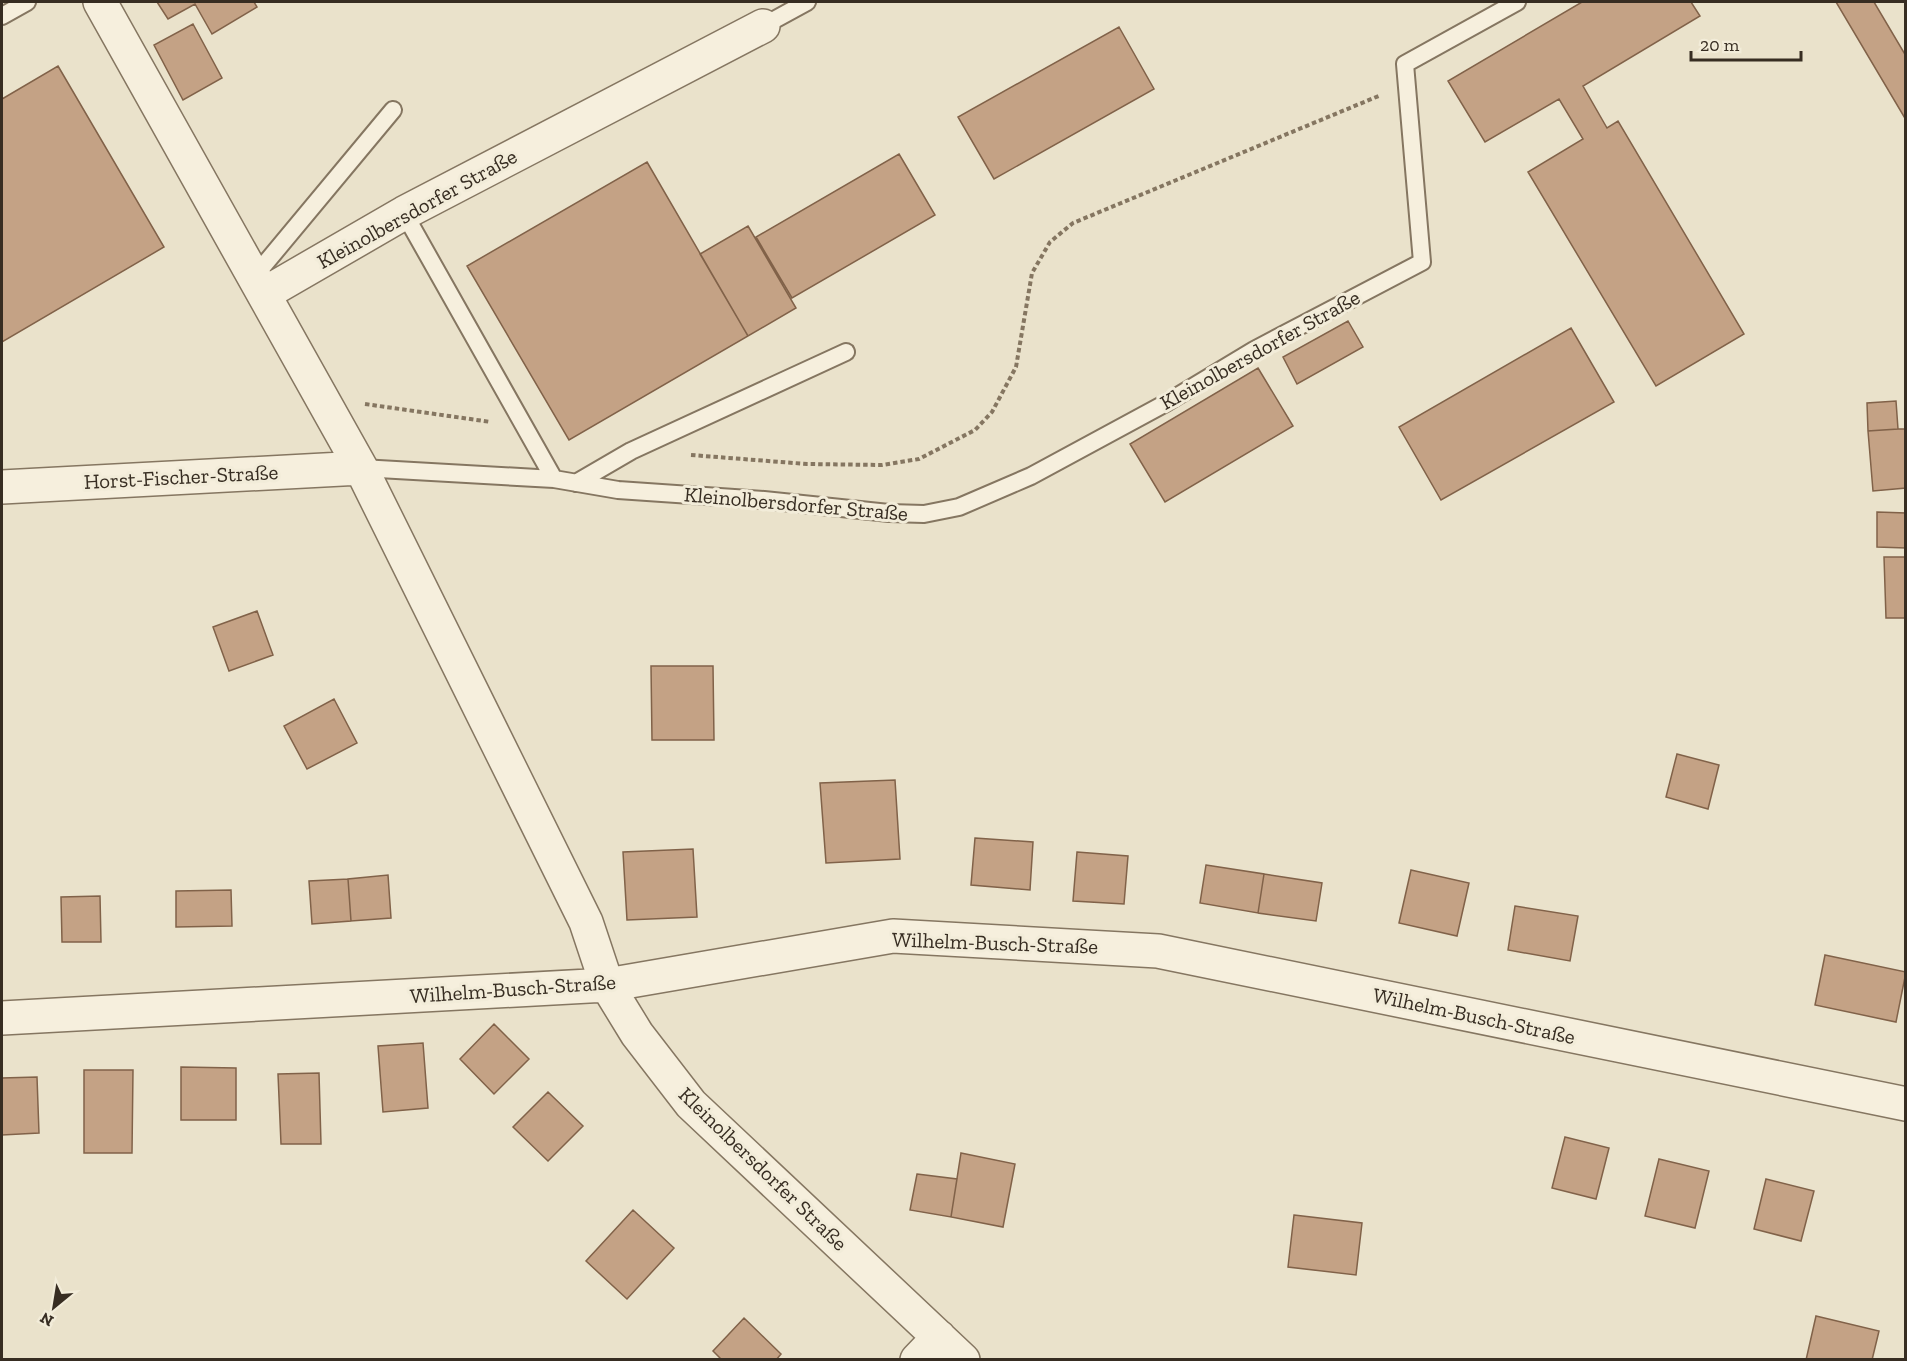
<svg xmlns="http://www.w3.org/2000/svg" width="1907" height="1361" font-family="'Zilla Slab',serif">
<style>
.building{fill:#c4a285;stroke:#816249;stroke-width:1.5}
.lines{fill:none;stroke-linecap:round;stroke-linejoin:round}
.service-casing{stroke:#857661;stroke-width:20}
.minor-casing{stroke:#857661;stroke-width:36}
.path{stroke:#857661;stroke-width:4;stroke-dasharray:4.5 3;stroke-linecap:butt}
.service{stroke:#f6efdd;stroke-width:16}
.minor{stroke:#f6efdd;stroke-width:33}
.labels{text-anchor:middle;stroke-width:6;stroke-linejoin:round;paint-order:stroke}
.street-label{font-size:21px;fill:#372d22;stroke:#f2ecd9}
</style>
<rect width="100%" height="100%" fill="#eae2cb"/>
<!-- building -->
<path class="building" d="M157,2H254L257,7L212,34L195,4L168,19Z
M1582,2H1691L1700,16L1583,86L1607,128L1618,121L1744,334L1656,386L1528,172L1583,139L1559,99L1485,142L1448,81Z
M1836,2H1874L1906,56V120Z
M193,24L222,78L183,100L154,45Z
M1119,27L1154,89L994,179L958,117Z
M58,66L164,247L2,342V99Z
M899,154L935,215L792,298L756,237Z
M647,162L748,336L569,440L467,266Z
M748,226L796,308L748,336L700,254Z
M1348,321L1363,347L1297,384L1283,357Z
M1571,328L1614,402L1441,500L1399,427Z
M1258,368L1293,426L1165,502L1130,444Z
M1896,401L1898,429L1868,431L1867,403Z
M1898,429H1906V488L1873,491L1868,431Z
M1877,512L1906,513V548L1877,547Z
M1884,557H1906V618H1886Z
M257,611L273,655L229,671L213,627Z
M651,666H713L714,740H652Z
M334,699L357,743L307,769L284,726Z
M1677,754L1719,765L1708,809L1666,797Z
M895,780L900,859L826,863L820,783Z
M975,838L1033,842L1030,890L971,885Z
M693,849L697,917L627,920L623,852Z
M1077,852L1128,856L1124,904L1073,901Z
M1206,865L1264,874L1258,913L1200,903Z
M1411,870L1469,883L1457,936L1399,923Z
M1264,874L1322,883L1316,921L1258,913Z
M388,875L391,918L351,921L348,879Z
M348,879L351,921L312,924L309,881Z
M231,890L232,926L176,927V891Z
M100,896L101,942H62L61,897Z
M1515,906L1578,916L1570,961L1508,950Z
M1825,955L1906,972L1896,1022L1815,1005Z
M494,1024L529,1059L494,1094L460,1059Z
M423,1043L428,1108L383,1112L378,1046Z
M181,1067L236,1068V1120H181Z
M84,1070H133L132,1153H84Z
M319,1073L321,1144H281L278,1074Z
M37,1077L39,1133L2,1135V1078Z
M548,1092L583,1126L548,1161L513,1127Z
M1565,1137L1609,1148L1596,1199L1552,1188Z
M961,1153L1015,1164L1003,1227L951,1217Z
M1659,1159L1709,1171L1695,1228L1645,1216Z
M917,1174L957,1179L951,1217L910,1210Z
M1766,1179L1814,1191L1801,1241L1754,1229Z
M633,1210L674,1248L627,1299L586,1261Z
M1294,1215L1362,1223L1356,1275L1288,1267Z
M1816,1316L1879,1331L1872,1360H1806Z
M744,1318L781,1354L776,1360H722L713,1351Z"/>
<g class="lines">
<!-- service casing -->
<g class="service-casing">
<path id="service" d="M2,16L27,2
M763,26L807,2
M404,213L554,479
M254,277L393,110
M361,468L554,479L618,490L764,500L889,513L924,514L959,507L1031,476L1166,403L1254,350L1422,262L1405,64L1517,2
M576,483L631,451L846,352"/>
</g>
<!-- minor casing -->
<g class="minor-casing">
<path id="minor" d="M100,2L361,468L586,922L607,985L637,1034L691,1104L963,1360
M264,294L404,213L763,26
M2,487L361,468
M2,1018L607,985L893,936L1158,951L1906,1104
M917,1360L939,1337"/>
</g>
<!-- path -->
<path class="path" d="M365,404L491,422
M691,455L807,464L882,465L919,459L975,430L992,412L1016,367L1032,273L1050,242L1073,223L1381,95"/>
<!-- service -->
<use href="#service" class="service"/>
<!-- minor -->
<use href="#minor" class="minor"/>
</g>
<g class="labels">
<!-- street labels -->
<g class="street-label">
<text transform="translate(417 209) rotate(-29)" y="7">Kleinolbersdorfer Straße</text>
<text transform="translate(1260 350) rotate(-29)" y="7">Kleinolbersdorfer Straße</text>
<text transform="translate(181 477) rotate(-3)" y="7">Horst-Fischer-Straße</text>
<text transform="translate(796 504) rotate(5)" y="7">Kleinolbersdorfer Straße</text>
<text transform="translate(995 943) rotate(2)" y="7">Wilhelm-Busch-Straße</text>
<text transform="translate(513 989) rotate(-4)" y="7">Wilhelm-Busch-Straße</text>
<text transform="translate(1474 1016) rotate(12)" y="7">Wilhelm-Busch-Straße</text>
<text transform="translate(763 1169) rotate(44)" y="7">Kleinolbersdorfer Straße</text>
</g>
</g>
<!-- border -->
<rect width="1907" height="1361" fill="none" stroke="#372d22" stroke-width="6"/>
<!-- north arrow -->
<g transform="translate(54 1307) rotate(210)" stroke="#f2ecd9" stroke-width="4.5" paint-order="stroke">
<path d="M0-4.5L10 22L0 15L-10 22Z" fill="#372d22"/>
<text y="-9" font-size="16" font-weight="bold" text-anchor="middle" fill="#372d22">N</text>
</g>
<!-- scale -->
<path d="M1691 51v9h110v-9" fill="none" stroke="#372d22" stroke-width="3"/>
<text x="1700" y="51" font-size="18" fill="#372d22" stroke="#f2ecd9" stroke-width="4.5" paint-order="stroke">20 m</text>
</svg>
